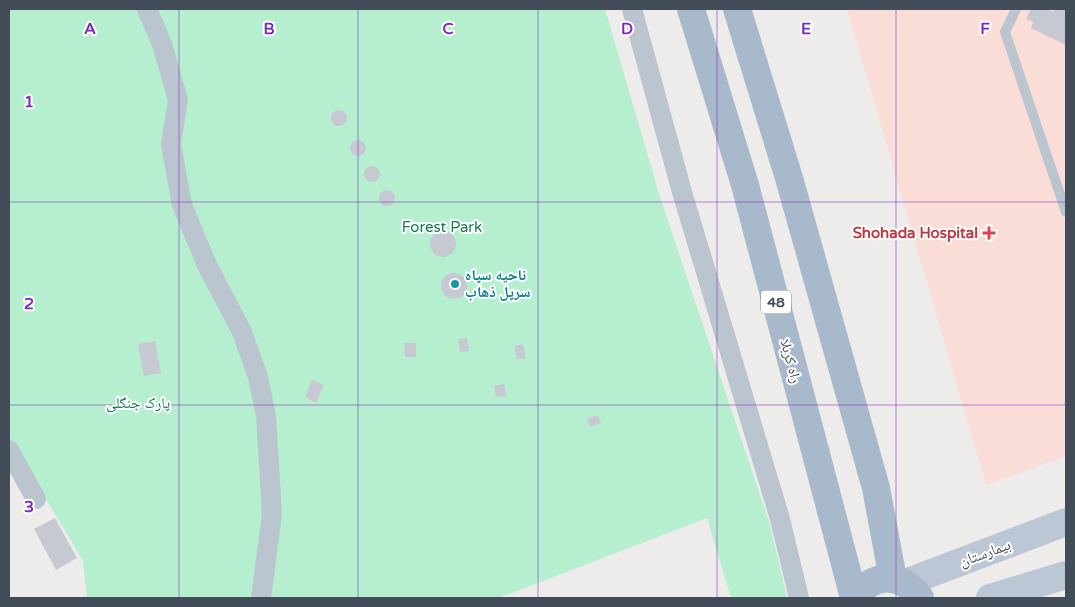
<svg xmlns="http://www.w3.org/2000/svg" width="1075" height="607" font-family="'Varela Round','Noto Naskh Arabic',sans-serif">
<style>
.medical{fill:#fbddd8}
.green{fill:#b6efcf}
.building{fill:#c7c9d2}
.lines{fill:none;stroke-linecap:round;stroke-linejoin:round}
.lane{stroke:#bbc5cf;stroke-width:10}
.street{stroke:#bbc5cf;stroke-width:20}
.secondary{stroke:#bcc7d6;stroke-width:28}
.primary{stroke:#a9b9cc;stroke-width:28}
.grid{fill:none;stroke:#7b2cbf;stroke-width:1;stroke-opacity:0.55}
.health-dot{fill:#e0444e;stroke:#fff;stroke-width:2}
.culture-dot{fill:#0f9aa8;stroke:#fff;stroke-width:2}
.labels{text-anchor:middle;stroke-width:4;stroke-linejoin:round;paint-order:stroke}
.shield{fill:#fff;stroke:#7b828b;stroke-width:1}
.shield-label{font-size:14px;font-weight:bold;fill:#434d59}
.park-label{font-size:15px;fill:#137b4d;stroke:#fff}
.health-label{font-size:15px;font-weight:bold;fill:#be3a42;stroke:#fff;text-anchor:end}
.culture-label{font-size:15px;font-weight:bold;fill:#0d838f;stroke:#fff;text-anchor:start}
.street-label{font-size:15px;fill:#434d59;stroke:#fff}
.grid-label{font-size:16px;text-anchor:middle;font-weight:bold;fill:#7b2cbf;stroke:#fff;stroke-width:4;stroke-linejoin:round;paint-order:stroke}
</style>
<rect width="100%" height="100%" fill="#eeebeb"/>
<!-- medical -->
<path class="medical" d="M847,9H1066V456L986,485Z"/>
<!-- green -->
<path class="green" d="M9,9H605L660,197L770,525L787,598H731L707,518L499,598H87L83,561L9,437Z"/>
<!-- building -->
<path class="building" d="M1031,9H1048L1053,12L1055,9H1066V45L1031,28L1033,22L1026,19Z
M331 118a8 8 0 1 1 16 0a8 8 0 1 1-16 0Z
M350 148a8 8 0 1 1 16 0a8 8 0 1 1-16 0Z
M364 174a8 8 0 1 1 16 0a8 8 0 1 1-16 0Z
M379 198a8 8 0 1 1 16 0a8 8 0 1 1-16 0Z
M430 244a13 13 0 1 1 26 0a13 13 0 1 1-26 0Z
M441 286a13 13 0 1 1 26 0a13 13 0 1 1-26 0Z
M467,338L469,351L460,352L458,339Z
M155,341L161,373L144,376L138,344Z
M404,343H416V357H405Z
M523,344L526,358L517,359L514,346Z
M312,380L324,385L316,403L305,397Z
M504,384L506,396L496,397L494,386Z
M598,415L601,423L590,427L587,419Z
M55,518L77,558L56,570L34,529Z"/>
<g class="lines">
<!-- lane -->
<path class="lane" d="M1016,9L1005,32L1066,212"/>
<!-- street -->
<path class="street" d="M147,9L162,44L178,100L171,144L182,205L207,265L242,332L258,377L266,416L272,514L261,598
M632,9L682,192L780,519L799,598
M9,450L36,499"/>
<!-- secondary -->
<path class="secondary" d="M905,583L1066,522
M990,598L1066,575"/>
<!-- primary -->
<path class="primary" d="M691,9L745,185L854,598
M737,9L789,178L876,488L893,579
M856,598C873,571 902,573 920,598"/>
</g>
<!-- grid -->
<path class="grid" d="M179,9V598M358,9V598M538,9V598M717,9V598M896,9V598M9,202H1066M9,405H1066"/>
<!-- markers -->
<path class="health-dot" d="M986.5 225.5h5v5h5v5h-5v5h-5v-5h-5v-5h5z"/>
<circle class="culture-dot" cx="455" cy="284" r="5"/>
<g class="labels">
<!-- shield labels -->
<rect class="shield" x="761" y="290.5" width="30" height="23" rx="4"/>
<g class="shield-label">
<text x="776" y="307">48</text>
</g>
<!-- park labels -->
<g class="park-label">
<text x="442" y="232">Forest Park</text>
<text x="138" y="408">پارک جنگلی</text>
</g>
<!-- health labels -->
<g class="health-label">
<text x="978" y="238">Shohada Hospital</text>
</g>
<!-- culture labels -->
<g class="culture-label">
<text x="465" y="280">ناحیه سپاه<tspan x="465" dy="17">سرپل ذهاب</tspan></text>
</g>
<!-- street labels -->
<g class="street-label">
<text transform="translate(791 361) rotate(75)" y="5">راه کربلا</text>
<text transform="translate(985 553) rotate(-20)" y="5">بیمارستان</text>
</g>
</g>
<g class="grid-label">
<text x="90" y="34">A</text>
<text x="269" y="34">B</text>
<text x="448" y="34">C</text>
<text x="627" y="34">D</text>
<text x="806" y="34">E</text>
<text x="985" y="34">F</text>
<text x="29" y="107">1</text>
<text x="29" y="309">2</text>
<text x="29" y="512">3</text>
</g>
<!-- border -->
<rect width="1075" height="607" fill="none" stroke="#434d59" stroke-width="20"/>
</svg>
